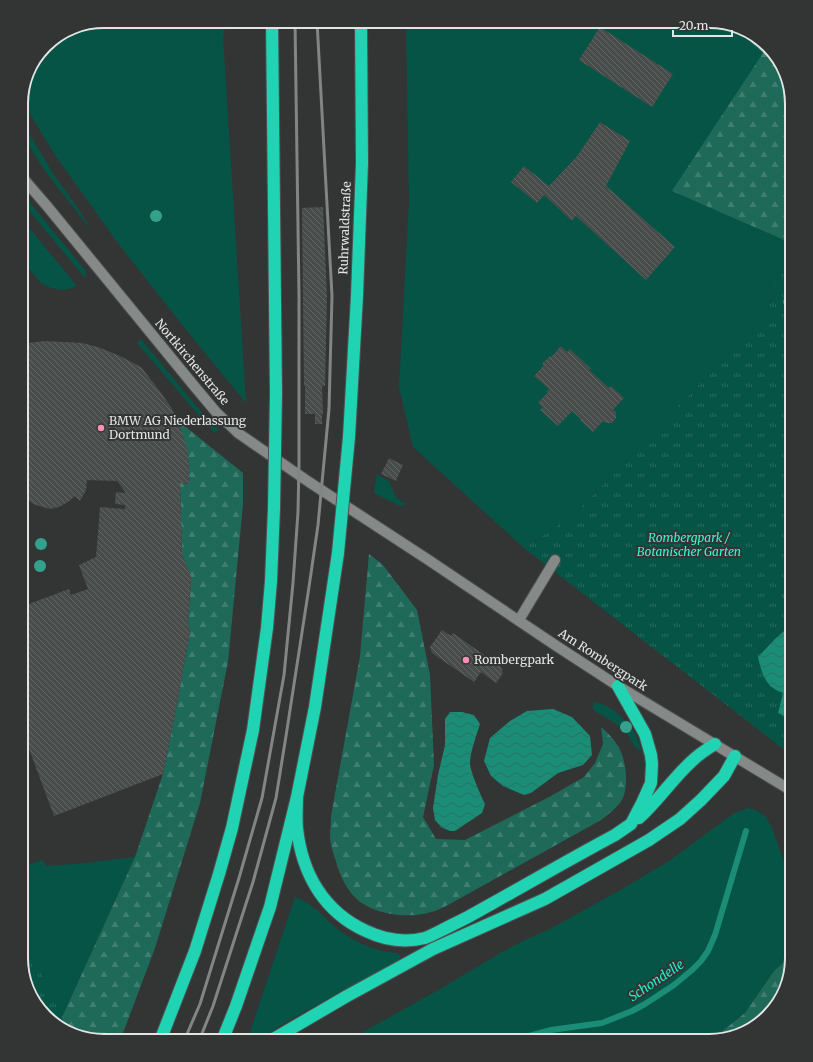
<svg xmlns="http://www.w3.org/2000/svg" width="813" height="1062" font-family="Merriweather,serif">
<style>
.grass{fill:#065446}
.forest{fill:url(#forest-firs)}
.park{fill:url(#park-tufts)}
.water{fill:url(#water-waves)}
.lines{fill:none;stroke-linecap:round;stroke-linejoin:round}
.stream{stroke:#1b8c76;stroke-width:6}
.building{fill:url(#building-back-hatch)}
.street-casing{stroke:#4e5150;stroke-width:12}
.secondary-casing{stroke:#4e5150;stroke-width:12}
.highway-casing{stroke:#4e5150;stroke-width:14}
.street{stroke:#858988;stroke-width:10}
.secondary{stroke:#858988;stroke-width:10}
.highway{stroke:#1fd3b3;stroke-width:12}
.rail{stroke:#828584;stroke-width:3}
.highway-bridge-casing{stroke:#4e5150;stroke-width:14;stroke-linecap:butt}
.highway-bridge{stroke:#1fd3b3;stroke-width:12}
.tree{fill:#34a18d}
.poi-dot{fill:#ff8eba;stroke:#323534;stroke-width:1.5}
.labels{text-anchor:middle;stroke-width:4;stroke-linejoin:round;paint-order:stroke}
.street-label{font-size:12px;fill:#e2e5e4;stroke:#323534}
.poi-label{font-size:12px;fill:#e2e5e4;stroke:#323534;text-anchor:start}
.park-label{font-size:12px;font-style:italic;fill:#36fad5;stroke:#323534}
.water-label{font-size:13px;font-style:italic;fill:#22f1cc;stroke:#323534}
.rim{fill:none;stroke:#e2e5e4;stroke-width:2}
</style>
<defs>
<pattern id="forest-firs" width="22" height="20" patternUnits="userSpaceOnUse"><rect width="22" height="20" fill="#1f6959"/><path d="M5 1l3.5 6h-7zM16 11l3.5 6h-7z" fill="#3f7e71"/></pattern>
<pattern id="park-tufts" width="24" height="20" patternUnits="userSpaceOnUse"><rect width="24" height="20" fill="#065446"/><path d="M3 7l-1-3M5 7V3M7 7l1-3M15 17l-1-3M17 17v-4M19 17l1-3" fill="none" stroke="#2a6c61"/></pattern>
<pattern id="water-waves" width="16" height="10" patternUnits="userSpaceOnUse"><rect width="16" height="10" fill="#1b8c76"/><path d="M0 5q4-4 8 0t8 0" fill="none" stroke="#297364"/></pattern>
<pattern id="building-back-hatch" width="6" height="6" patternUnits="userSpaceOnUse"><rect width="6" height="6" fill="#484c4a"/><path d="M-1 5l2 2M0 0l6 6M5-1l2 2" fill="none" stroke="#626664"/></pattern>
</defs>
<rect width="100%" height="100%" fill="#323534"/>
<!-- grass -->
<path class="grass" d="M104,21H226L223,38L246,403L191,336L120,246L55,155L30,114L21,98L29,67L49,42L72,27Z
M406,21H714L751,32L778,58L792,104V239L765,316L575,514L524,548L413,447L399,387L409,202Z
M21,120L54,175L80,211L92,231L48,175L36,157L21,132Z
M21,192L86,271L85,278L21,201Z
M21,218L77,286L69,289L62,290L51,288L41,283L21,259V245L25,242L21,237Z
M141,339L197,407L219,430L214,433L137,343Z
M377,474L390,482C394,493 394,499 407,504L400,506L374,493Z
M593,702C598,703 604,704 608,707C623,715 639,734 641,751C632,748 632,738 625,732C616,722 604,717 593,710Z
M748,808L756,810L766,817L772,828L783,859L792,887V955L774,971L745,1013L716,1036L709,1041H347L440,989L502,952L525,940L552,928L622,889L669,861L733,814Z
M21,850L27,865L43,860L46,866L86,863L135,857L58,1026L35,1004L21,958Z
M295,897C302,900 308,903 314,908C322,913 327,921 335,927C352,941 376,952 397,953L401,956L397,961L295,1017L273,1030L258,1041H247Z"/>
<!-- forest -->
<path class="forest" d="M734,27L751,32L778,58L792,104V239L791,243L672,191L763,53Z
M177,420L243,473V504L228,662L200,803L155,948L120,1041H103L63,1030L58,1026L135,857L163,774L177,703L190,632L188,624L191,578L182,554L180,483L189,484C190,459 186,443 177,420Z
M369,554L383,565L417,610L430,675L434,765L423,817L436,839L465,840L551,796L584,777L595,763L603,744L601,727C607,732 612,737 616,743C626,756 629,783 623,798C618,807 609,814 601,820L448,905C442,908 436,911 431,912C409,919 377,915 359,901C349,893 342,880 338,868C335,858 331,848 330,838C330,831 331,823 331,816L360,656Z
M792,955V959L781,999L755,1027L709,1041L716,1036L745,1013L774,971Z"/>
<!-- park -->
<path class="park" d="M792,239V754L786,751L524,548L575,514L765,316Z
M21,931L68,1031L63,1030L35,1004L21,958Z"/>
<!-- water -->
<path class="water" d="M792,624V704L789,718L778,713L783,693C765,687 762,674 758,657L775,639Z
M553,709L572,717L590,736L592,755L583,765L558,773L531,793L524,795L503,786L491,776L484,761L490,738L510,721L527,711Z
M450,712H462L474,715L480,724C477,734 470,752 470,763C470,771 481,796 485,804L482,813L455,831H450L441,827L435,820L433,808L438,775L445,745V719Z"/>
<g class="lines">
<!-- stream -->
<path class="stream" d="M792,314L786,302L792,280
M511,1041L551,1030L602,1023L632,1011L645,1004L674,985L692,970L701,961L708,951L715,935L746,831"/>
</g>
<!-- building -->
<path class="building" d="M600,27L673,74L652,107L579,60Z
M600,122L630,141L606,186L675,247L646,280L576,216L572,221L544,195L537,203L511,182L524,166L549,186L578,155Z
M323,207L327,296L325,386H322L323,414H322V424H315V414H305V386H304L302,208Z
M45,341L82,343L98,347L120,356L141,367L159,390L171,407L177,420L183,435L188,452L189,470V484L180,483L182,554L191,577L188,624L190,632L177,703L163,774L54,816L21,727V607L69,589L71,595L88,589L79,565L96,557L100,507L125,509V505L115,504L116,492L126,493L117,481L87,480L86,490L80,501L75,496L68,502L59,507L50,509L33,504L28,500L21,490V344Z
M561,346L567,352L570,349L591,369L589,370L609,388L611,386L624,398L613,410L616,412V418L612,423H606L603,421L593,432L580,420L581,419L572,411L558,426L540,410L543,407L538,403L548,392L547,391L549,389L534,376L544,365L542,364L550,356L551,357Z
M389,458L403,465L396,481L381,474Z
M792,586V607L782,596Z
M442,630L451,636L453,633L501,667L503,673L496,683L481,672L474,682L432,653L430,647Z"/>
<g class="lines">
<!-- street casing -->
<g class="street-casing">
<path id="street" d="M519,620L555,560"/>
</g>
<!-- secondary casing -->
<g class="secondary-casing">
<path id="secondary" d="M21,176L47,206L195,387L216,412L238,433L309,482L427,559L555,645L618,686L792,791"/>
</g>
<!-- highway casing -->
<g class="highway-casing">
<path id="highway" d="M272,21L276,394
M349,437L357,296L362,163L361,21
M297,797C297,807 296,818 297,828C302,874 324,912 366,931C385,940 405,943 425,938C431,936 436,933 442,930C459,922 476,913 493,903C534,880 574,857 615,835L631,824L642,803L651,783L652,764L651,755L645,734L618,686
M639,818C658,801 673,778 692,761C699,754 707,749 715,744
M160,1041L195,951L219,874L232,828L253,730L267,628L271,581L274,508
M222,1041L236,1006L270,907L297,797L315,707L338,553
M270,1041L347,996L433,949L545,899L649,840L680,819L701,800L724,776L735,756"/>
</g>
<!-- street -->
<use href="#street" class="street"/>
<!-- secondary -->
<use href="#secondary" class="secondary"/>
<!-- highway -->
<use href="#highway" class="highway"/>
<!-- rail -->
<path class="rail" d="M184,1041L200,1004L239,878L262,798L284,675L293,583L298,512L299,463V296L295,21
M199,1041L213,1006L253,882L276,798L286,736L309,587L318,525L329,409L332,296L317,21"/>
<!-- highway-bridge casing -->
<g class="highway-bridge-casing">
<path id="highway-bridge" d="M274,508L276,394
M338,553L349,437"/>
</g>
<!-- highway-bridge -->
<use href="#highway-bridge" class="highway-bridge"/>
</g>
<!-- trees -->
<g class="tree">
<circle cx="156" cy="216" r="6"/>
<circle cx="41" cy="544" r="6"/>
<circle cx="40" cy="566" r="6"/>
<circle cx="626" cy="727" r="6"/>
</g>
<!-- markers -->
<g class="poi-dot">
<circle cx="101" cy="428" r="4"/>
<circle cx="466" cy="660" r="4"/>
</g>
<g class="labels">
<!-- street labels -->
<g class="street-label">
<text transform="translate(345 228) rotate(-88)" y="4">Ruhrwaldstraße</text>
<text transform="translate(192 362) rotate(50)" y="4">Nortkirchenstraße</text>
<text transform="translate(603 660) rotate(33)" y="4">Am Rombergpark</text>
</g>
<!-- poi labels -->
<g class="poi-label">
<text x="109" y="425">BMW AG Niederlassung<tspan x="109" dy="14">Dortmund</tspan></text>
<text x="474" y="664">Rombergpark</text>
</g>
<!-- park labels -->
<g class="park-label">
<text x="689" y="542">Rombergpark /<tspan x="689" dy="14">Botanischer Garten</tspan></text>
</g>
<!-- water labels -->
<g class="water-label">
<text transform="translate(656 980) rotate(-34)" y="5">Schondelle</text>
</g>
</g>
<!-- crop -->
<path d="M0 0H813V1062H0ZM104 28H709A76 76 0 0 1 785 104V958A76 76 0 0 1 709 1034H104A76 76 0 0 1 28 958V104A76 76 0 0 1 104 28Z" fill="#323534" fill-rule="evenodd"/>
<path class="rim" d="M104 28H709A76 76 0 0 1 785 104V958A76 76 0 0 1 709 1034H104A76 76 0 0 1 28 958V104A76 76 0 0 1 104 28Z"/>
<!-- scale -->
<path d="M673 30v6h59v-6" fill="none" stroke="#e2e5e4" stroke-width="2"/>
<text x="679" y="30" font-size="12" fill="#e2e5e4" stroke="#323534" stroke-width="3" paint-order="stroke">20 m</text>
</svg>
